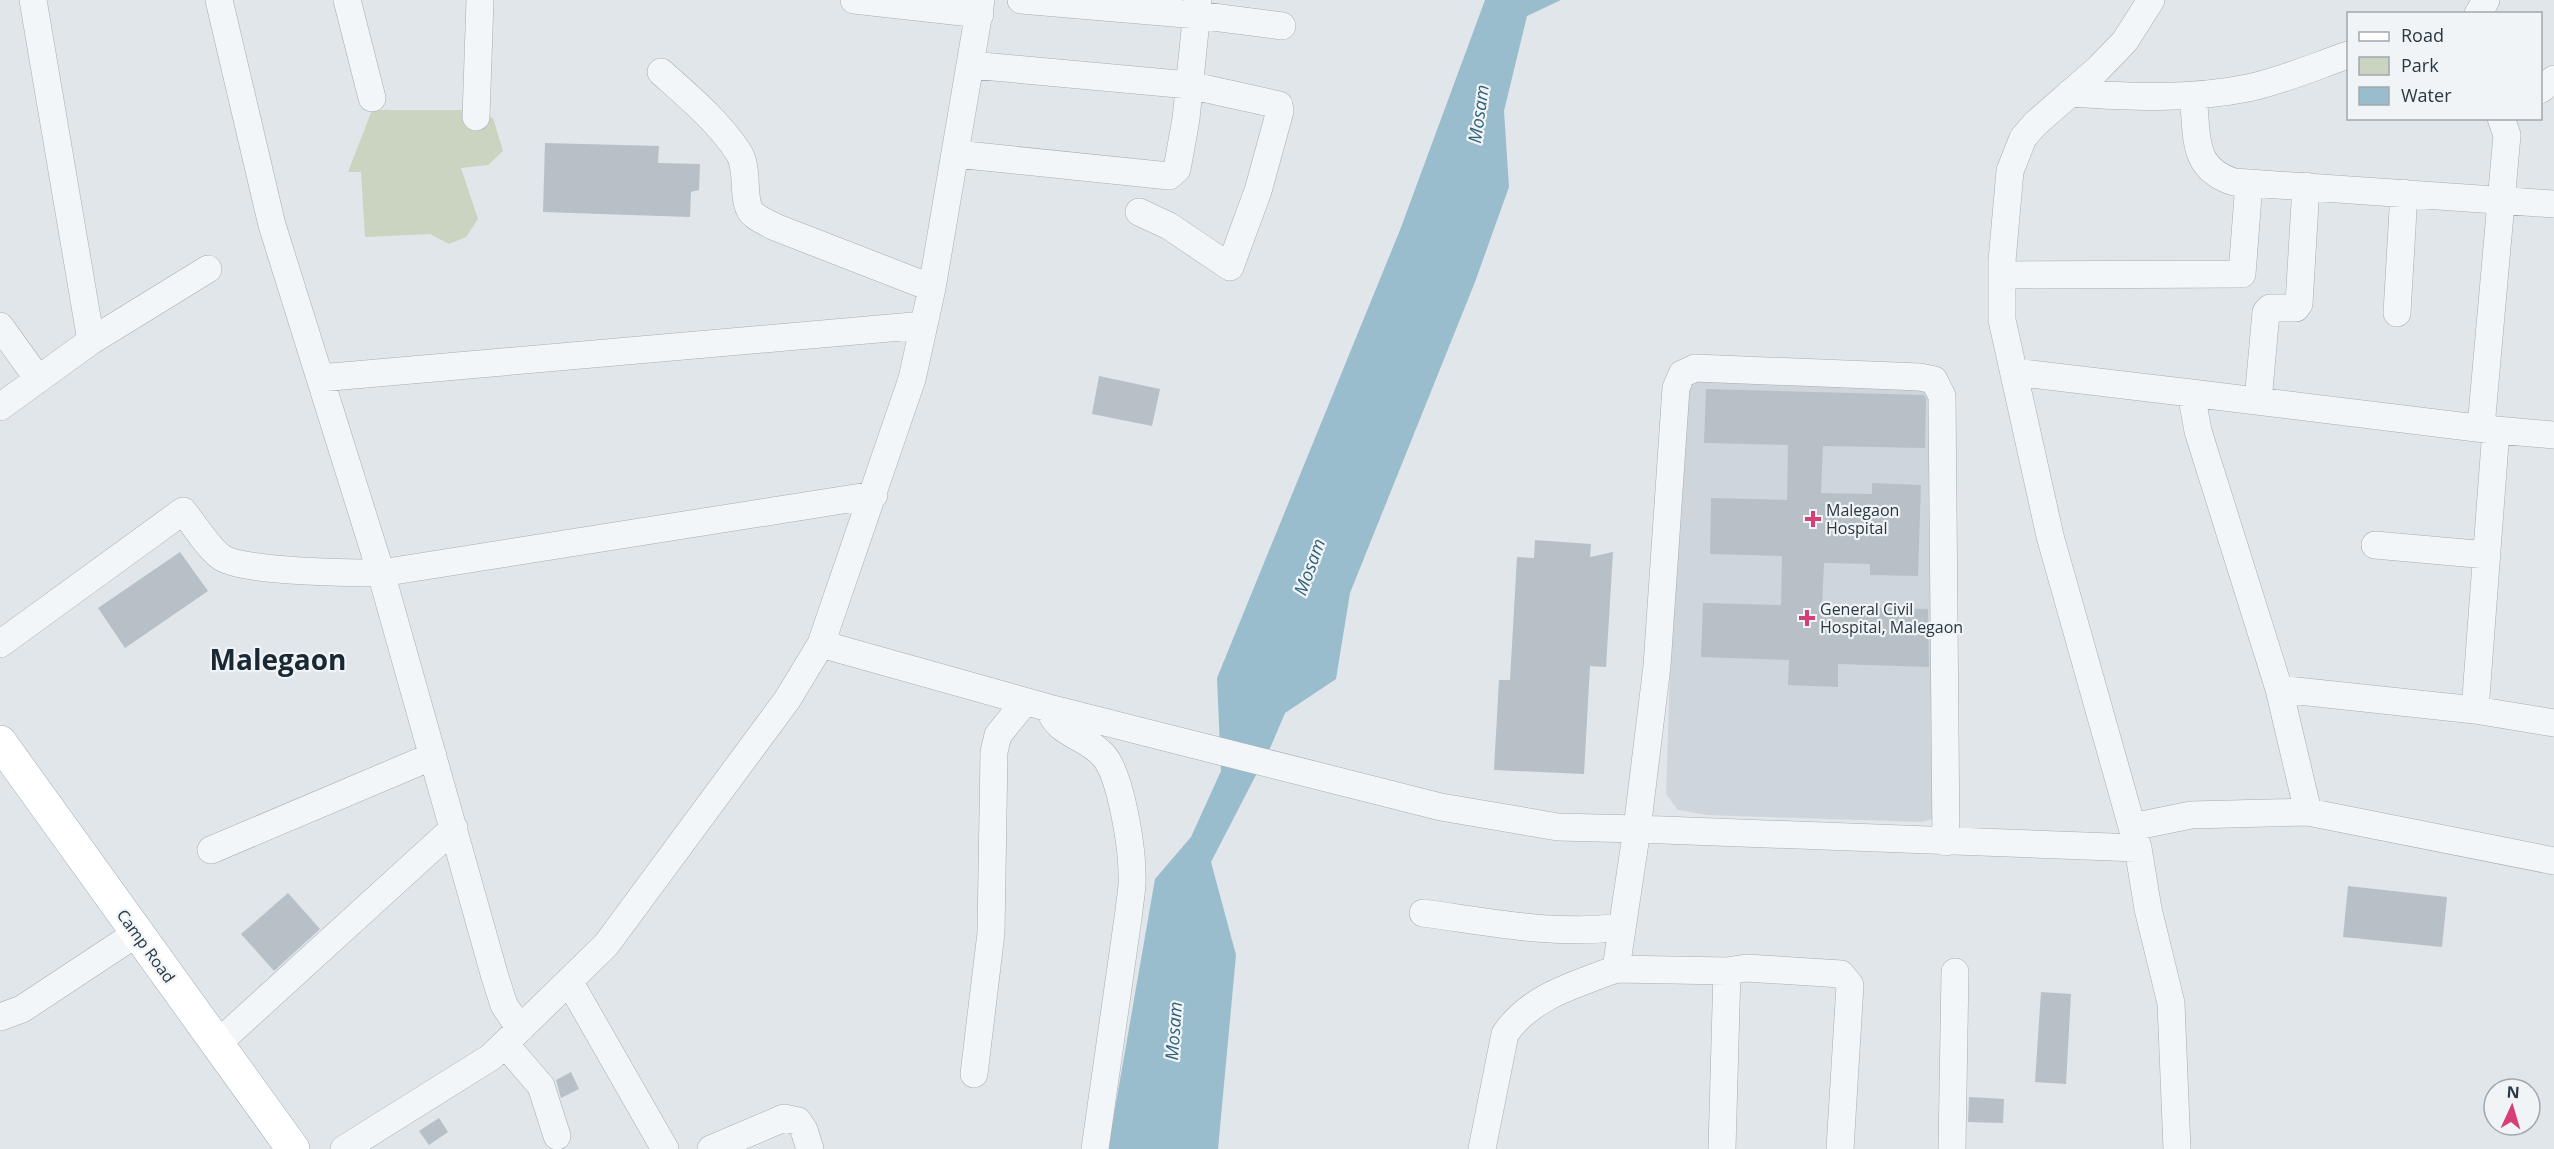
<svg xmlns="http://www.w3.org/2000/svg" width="2554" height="1149" font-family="'Open Sans',sans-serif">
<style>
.built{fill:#ced6dc}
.green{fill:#cad4c1}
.water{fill:#99bdcc}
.building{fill:#b7c0c7}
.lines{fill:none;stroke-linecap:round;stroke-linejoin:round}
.minor-casing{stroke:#a5aeb4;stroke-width:28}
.major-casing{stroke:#9fadb6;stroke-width:34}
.minor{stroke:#f3f6f8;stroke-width:27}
.major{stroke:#fff;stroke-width:33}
.poi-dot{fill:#d63e76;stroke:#f0f4f7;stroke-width:2}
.labels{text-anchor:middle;stroke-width:4.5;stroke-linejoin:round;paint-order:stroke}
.poi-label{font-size:16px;fill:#283742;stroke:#f0f4f7;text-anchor:start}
.street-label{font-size:16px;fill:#283742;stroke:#f0f4f7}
.water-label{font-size:18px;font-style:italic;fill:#2f6079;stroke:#f0f4f7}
.town-label{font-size:28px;font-weight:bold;fill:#1a2833;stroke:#f0f4f7}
</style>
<rect width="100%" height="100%" fill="#e0e6ea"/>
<!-- built -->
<path class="built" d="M1692,373L1931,383L1935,818L1922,822L1707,815L1678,810L1666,794L1671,641L1687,383Z"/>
<!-- green -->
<path class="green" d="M372,110H471L493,118L503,151L488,165L461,168L478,219L466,237L449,244L430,234L365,237L361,172H348Z"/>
<!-- water -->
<path class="water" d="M1485,0H1561L1527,16L1504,111L1509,187L1475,282L1350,593L1336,679L1285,713L1271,746L1211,862L1236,955L1218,1149H1108L1155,879L1191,837L1221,771L1217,678L1400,230Z"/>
<!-- building -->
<path class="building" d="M545,143L659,146L658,163L700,164L699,190L691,192L690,217L543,212Z
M1099,376L1160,389L1152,426L1092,414Z
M1706,389L1924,395L1926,399L1925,448L1823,446L1821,493L1872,494V483L1921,485L1918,576L1870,575V564L1824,563L1822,606L1928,609L1929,667L1838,664V687L1788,685L1789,660L1701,657L1703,603L1781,605L1782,556L1710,554L1711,498L1787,500L1788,445L1704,443Z
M1535,540L1591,544L1590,557L1613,552L1606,667L1590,666L1584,774L1494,770L1499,680H1510L1517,557L1534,558Z
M180,552L208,591L125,648L98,608Z
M2348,886L2447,897L2442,947L2343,937Z
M288,893L320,929L274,971L241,934Z
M2041,992L2071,994L2066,1084L2035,1082Z
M571,1072L579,1089L561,1098L556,1080Z
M1969,1097L2004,1099L2003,1123L1968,1122Z
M439,1118L448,1132L429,1145L419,1131Z"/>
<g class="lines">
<!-- minor casing -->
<g class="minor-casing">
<path id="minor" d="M33,0L91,341
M219,0L272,225L381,573L874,495
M347,0L372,98
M854,0L980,14
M1021,0L1197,15L1282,26
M2478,14L2486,0
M971,65L1189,85L1279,105L1280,111L1258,191L1230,267L1169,226L1139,212
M661,72C689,97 718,121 739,153C750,171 740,204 754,215C760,220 768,223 775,227L932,288
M2540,90L2554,79
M2070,93C2130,97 2188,100 2248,88C2282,81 2316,66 2348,55
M2193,96C2198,135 2190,168 2234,182L2554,204
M476,117L480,0
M956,154L1169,176L1177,169L1186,119L1198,0
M2002,275L2242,274L2249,183
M2397,313L2404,193
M0,326L38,379
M2014,372L2191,393
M320,378L924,325
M2258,401L2266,312L2270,308H2296L2299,304L2306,186
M0,407L91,341L208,269
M2481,427L2507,135L2501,118
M2375,545L2487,555
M0,644L183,511C194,524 208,548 221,557C240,572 353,573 381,573L495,977L504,1005L520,1029
M821,644L912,379L932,288L981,0
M2279,689L2198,431L2191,393L2501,431
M1049,709C1059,736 1084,734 1103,755C1121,774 1132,848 1132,875C1133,887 1130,899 1129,911L1095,1149
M2475,710L2496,430L2554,435
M2308,812L2279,689L2475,710L2554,723
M2132,827L2191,815L2308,812L2554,861
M2138,848L2050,536L2002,320V261L2010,171L2023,138L2035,124L2098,69L2125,41L2151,0
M211,850L433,756
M1423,913C1489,922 1555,936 1621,927
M1616,969L1727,971L1746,968L1841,974L1850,985L1840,1149
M569,981L665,1149
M0,1017L22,1009L137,933
M217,1044L454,828
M505,1044L541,1086L557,1136
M974,1074L991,933L994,752L998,735L1025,702
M344,1149L491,1057L606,945L787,700L821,644L1049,708L1441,807L1558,827L1637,829L1657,666L1676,388L1682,374L1695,368L1920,377L1934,380L1942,396L1946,842
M711,1149L784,1118L798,1121L804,1130L810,1149
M1482,1149L1505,1034C1531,996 1575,985 1616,969L1637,829L2138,848L2148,909L2171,1003L2177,1149
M1722,1149L1727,971
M1952,1149L1955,972"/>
</g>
<!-- major casing -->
<g class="major-casing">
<path id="major" d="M0,742L293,1149"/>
</g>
<!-- minor -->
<use href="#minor" class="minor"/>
<!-- major -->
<use href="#major" class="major"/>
</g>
<!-- markers -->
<g class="poi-dot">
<path d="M1810 510h6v6h6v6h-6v6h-6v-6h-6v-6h6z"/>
<path d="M1804 609h6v6h6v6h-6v6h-6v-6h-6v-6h6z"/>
</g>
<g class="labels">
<!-- poi labels -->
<g class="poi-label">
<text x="1826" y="516">Malegaon<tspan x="1826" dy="18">Hospital</tspan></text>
<text x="1820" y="615">General Civil<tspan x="1820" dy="18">Hospital, Malegaon</tspan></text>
</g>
<!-- street labels -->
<g class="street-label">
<text transform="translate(146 946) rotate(54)" y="6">Camp Road</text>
</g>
<!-- water labels -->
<g class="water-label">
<text transform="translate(1479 114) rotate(-82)" y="6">Mosam</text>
<text transform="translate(1310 567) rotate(-70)" y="6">Mosam</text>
<text transform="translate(1174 1031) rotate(-86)" y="6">Mosam</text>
</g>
<!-- town labels -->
<g class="town-label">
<text x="278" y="670">Malegaon</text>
</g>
</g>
<!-- legend -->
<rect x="2347" y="12" width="195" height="108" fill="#f0f4f7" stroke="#a0a8af" stroke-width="1.5"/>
<rect x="2359" y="32" width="30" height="9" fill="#ffffff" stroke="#a0a8af" stroke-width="1.5"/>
<text x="2401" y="42" font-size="18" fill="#283742">Road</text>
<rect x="2359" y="57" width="30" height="18" fill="#cad4c1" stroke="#a0a8af" stroke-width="1.5"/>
<text x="2401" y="72" font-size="18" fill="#283742">Park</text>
<rect x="2359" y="87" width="30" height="18" fill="#99bdcc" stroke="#a0a8af" stroke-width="1.5"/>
<text x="2401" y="102" font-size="18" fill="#283742">Water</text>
<!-- north arrow -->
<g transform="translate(2512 1107) rotate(4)"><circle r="28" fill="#f0f4f7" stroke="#a0a8af" stroke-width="1.5"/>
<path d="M0-4.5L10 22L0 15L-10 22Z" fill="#d63e76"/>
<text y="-9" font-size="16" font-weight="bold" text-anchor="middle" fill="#283742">N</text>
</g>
</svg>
